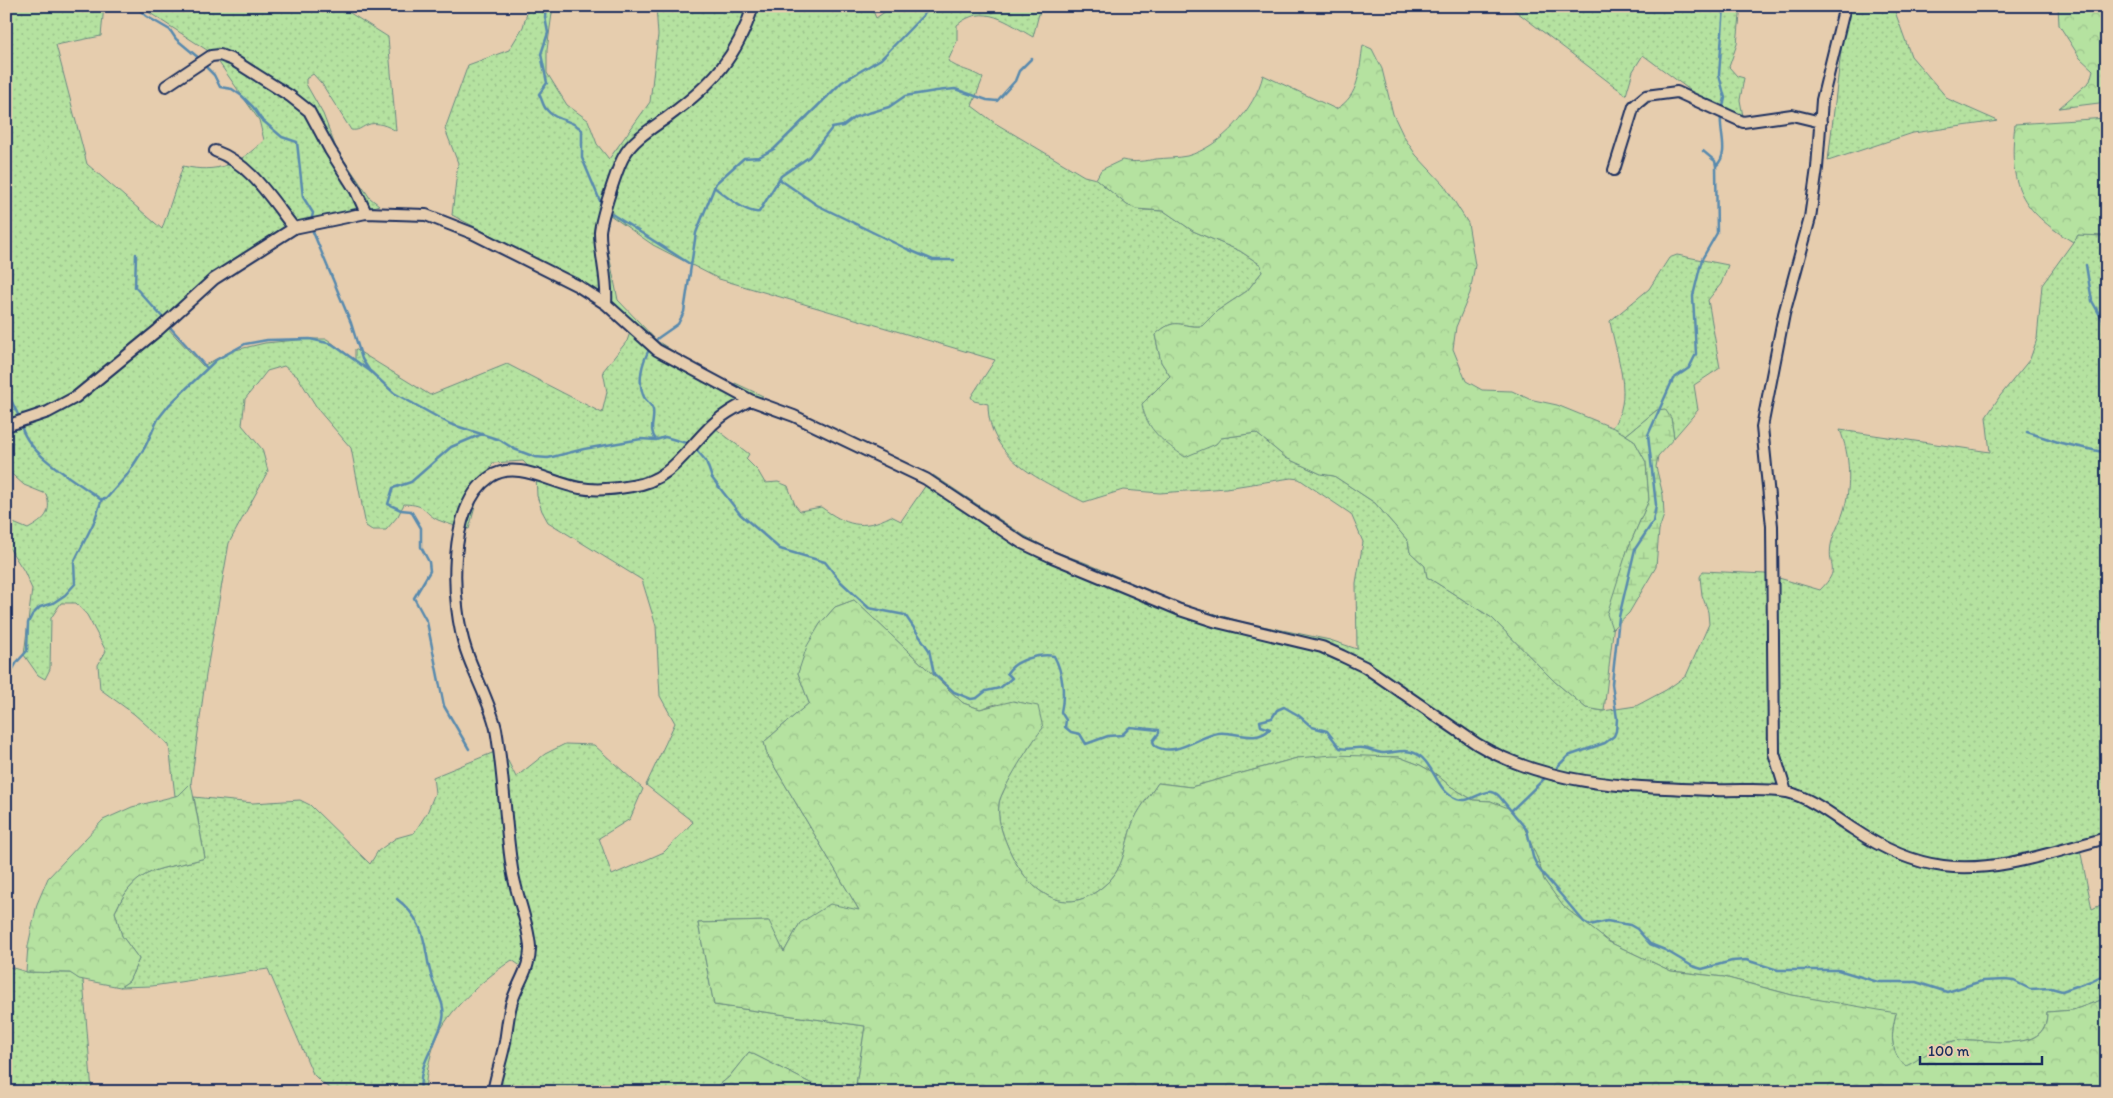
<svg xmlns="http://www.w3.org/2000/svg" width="2113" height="1098" font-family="Itim,sans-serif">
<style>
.grass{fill:url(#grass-dots);stroke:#68887f;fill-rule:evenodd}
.forest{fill:url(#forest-crowns);stroke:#68887f}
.wetland{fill:url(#wetland-marsh);stroke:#68887f}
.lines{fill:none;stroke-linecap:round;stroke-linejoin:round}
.stream{stroke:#598aae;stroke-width:2.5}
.minor-casing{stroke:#1b2f5e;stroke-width:14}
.minor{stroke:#e6cdae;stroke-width:10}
</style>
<defs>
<pattern id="grass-dots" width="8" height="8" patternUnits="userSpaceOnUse" patternTransform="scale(1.25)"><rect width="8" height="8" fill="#b5e2a0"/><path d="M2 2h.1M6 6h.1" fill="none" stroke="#9bc28c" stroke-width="1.8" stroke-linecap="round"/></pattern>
<pattern id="forest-crowns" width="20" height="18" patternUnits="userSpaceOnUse" patternTransform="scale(1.25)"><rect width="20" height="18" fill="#b5e2a0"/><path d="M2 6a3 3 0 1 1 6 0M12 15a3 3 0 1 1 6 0" fill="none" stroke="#9bc28c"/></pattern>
<pattern id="wetland-marsh" width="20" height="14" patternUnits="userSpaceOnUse" patternTransform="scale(1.25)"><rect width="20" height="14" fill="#b5e2a0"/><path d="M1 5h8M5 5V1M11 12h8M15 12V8" fill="none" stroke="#9bc28c"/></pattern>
</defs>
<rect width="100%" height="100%" fill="#e6cdae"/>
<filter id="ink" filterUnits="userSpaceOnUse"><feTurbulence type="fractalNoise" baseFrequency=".02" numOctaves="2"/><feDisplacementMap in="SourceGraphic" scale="10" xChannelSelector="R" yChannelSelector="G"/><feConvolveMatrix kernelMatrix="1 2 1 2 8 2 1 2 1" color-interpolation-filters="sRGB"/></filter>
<g filter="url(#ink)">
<!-- grass -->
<path class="grass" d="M6,6H51L58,10L64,6H104L101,36L56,45L87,164L162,229L183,166C217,174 240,164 264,140L259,120L213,54L139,6H339L388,37L396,131C388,126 376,121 367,125C360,128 359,131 351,130L322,84L313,74L306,79V84L323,114L336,148L370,198L379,205L262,244L224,266L165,325L203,366L231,351L265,343L308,339H327L355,360V349L430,395L507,364L602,413L607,392L603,371L627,341L633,324L608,297L452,215L458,163L445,129L468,65L509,50L523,27L529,6H553L547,50V73L567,105L588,120L597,144L609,159L650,102L658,35L656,6H871L876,18L893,6H1041L1033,37C1008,23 984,2 957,25V41L948,61C959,70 969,69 983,78L972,106L995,123L1084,176L1096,179L1127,205L1143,210L1164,211L1193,231L1240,251L1261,265L1262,272L1247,291L1217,311L1202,326C1179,328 1177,315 1155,335L1161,362L1170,376L1161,387L1148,396L1221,438L1256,433L1286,458L1321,474L1334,476L1375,503L1408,541L1410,552L1425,566L1427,577L1492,618L1554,681L1586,708L1603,711L1636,706L1666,690L1686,676L1709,624L1708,612L1702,595L1700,577L1703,571L1765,574L1820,590C1842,568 1827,568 1831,545C1833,534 1840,523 1843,513C1852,486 1850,455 1840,430L1990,452L1986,417L2000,396L2030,359L2037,339L2042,285L2078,235L2107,236V838L2080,849L2092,909L2107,902V998L2073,1010L2047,1012C2047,1059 1983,1035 1954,1041C1938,1044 1921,1059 1906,1067C1889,1053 1891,1033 1896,1014L1792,995L1724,977L1671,971L1609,942L1563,907L1544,880L1538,860L1491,801L1473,800L1450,786L1436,774L1420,765L1399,757L1297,758L1191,787L1158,783C1149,797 1138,809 1132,825C1125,845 1124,868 1107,883C1065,923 1026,890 1008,847C1002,833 997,819 999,803C1001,790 1033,738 1043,728L996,704L980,709L963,703L854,600L835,607L820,624L798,673L809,703L764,742L767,754L859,910L800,923L784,952L768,921L698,923L714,1005L865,1026L855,1092H828L749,1052L729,1077L711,1092H493L506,1028L510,988L522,967L512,960C488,976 452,1006 439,1033C431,1050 426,1072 425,1092H336L323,1084L313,1074L268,969L152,986L120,987L129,981L139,959L122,936L115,912C138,863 159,872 205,858L194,797L253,803L300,800L310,805L370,864L378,851L396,838L414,833L427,813L435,793L433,777L502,749L516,777L545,754L565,744L594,745L643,789L630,819L599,838L612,875L664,852L693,822L646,785L675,723L660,696L656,626L642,580L548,522L542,511L537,496L536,475L523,461L493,463L482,481L469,529C458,527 448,524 438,520C421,511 428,505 404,504L398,516L386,530H372L366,526L351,448L319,411L298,377L284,366L267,371L245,399L242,425L262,449L268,471L229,543L206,675L191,783L179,795L175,796L169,745L134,714L100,689L98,665L106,651L87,615L76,603H61L51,618L50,669L45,679L38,675L24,655L32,589L24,571L6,543V520L28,529C44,520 53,513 46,494L24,485L6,469V441L12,426L6,409ZM610,215L653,245L719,279L995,360L971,397L974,401L988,404C988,460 1043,481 1084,502L1123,490L1160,493L1226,488L1291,478L1299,479L1351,514L1363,542L1356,583L1357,649L1330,640L1243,622L1183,605L1086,563L1051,550L1023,535L933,475L901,521L891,516C862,531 846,525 821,507L800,511L795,505L788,486L778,482L765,483L758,471L746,459L749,454L715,428L745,405L763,396L735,383L733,389L657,341L618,300L605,235Z
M1509,6H1741L1737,44L1729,67L1737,76L1744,78L1740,100L1745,127L1738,126L1643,55L1633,71L1626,95Z
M1842,6H1893L1911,56L1948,99L1998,121L1913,133L1828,161L1844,26Z
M1677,255L1728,265L1721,284L1708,300L1720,368L1694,385L1698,410L1674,438L1671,418L1657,410L1626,435L1611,428C1636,400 1615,353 1610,321L1649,289L1669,258Z
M6,966L27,972L70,973L83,980L92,1092H6Z"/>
<!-- forest -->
<path class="forest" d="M2058,6H2107V102L2059,108L2090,81L2093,70L2080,58L2059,25Z
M1363,45L1372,49L1382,69L1393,114L1404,137L1416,155L1444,185L1468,223L1475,265L1470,293L1456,327L1453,349L1466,381L1482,390L1512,391L1529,399L1557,405L1616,429L1634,440L1646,462L1649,500L1627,551L1619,579L1604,711L1586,708L1554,681L1492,618L1427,577L1425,566L1410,552L1408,541L1375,503L1334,476L1321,474L1286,458L1256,433L1221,438L1216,444L1185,457C1165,443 1146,430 1142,404L1170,376L1161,362L1155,335C1177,315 1179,328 1202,326L1217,311L1247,291L1262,272L1261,265L1240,251L1193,231L1164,211L1136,209L1127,205L1096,179L1101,170L1122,160C1134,163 1145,161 1156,159C1166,158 1177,158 1187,156C1221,147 1255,109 1263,75L1336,109C1360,96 1359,70 1363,45Z
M2107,118V236L2078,235L2073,242C2020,210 2008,185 2015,124Z
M854,600L963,703L980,709L1013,701L1038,706L1043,728C1034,738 1001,790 999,803C997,819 1002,833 1008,847C1026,890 1065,923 1107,883C1124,868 1125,845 1132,825C1138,809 1149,797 1158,783L1191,787L1297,758L1333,755L1399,757L1420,765L1436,774L1450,786L1473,800L1491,801L1508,808L1524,827L1538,860L1544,880L1563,906L1609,942L1671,971L1724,977L1792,995L1896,1013C1891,1033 1889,1053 1906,1066C1921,1059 1938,1044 1954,1041C1982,1035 2048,1059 2047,1012L2073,1010L2107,998V1092H855L865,1026L714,1005L698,923L769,921L784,952L800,923L830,904L859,910L767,754L764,742L809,703L798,673L807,646L820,624L835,607Z
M191,783L205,858C161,871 137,864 115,912L122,936L139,959L129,981L120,987L79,979L70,973L26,972L28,946L37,904L48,878L103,820L132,807L179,795Z
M749,1052L828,1092H711L729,1077Z"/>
<!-- wetland -->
<path class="wetland" d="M1665,409L1671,418L1674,438L1658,456L1656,467L1663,495L1664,515L1659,530L1656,567L1629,613L1612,629L1607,614L1627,551L1649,500L1646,462L1634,440L1626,435L1657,410Z"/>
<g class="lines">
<!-- stream -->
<path class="stream" d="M136,6L146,16L170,30L176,39L200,59
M546,6L545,17L548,33L541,54L547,83L539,94C542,99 543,106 546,109C555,121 572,119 582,130V158L603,208
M203,64L214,75L220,87L232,89L242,96L253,107L261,119L282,137L297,142L303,197L313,213L311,222
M1722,111L1725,98L1719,75L1724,6
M1716,166C1730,153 1719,134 1721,116
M779,179L817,205L907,249L933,260H954
M714,187C724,195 747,214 759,212L781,176L809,157L832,128L843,126L855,117L889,107L905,96L936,91L955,89L987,100L997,101L1015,81L1019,71L1032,58
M607,211L690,264
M311,227L351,323L362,359L369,370
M136,254L135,287L165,320
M2086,265L2092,301L2107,328
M168,325L206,367
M654,343L658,338L678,324L684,312L696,233L716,183L744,158L759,157L774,149L842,82L881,59L932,6
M650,348C642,362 637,381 644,397C646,401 652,405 653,410C655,421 648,429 656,440
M6,389L20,419
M21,424C26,455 78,481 100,499H106L127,475L145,447L158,419L169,405L216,360L245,344L267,340L310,339L332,344L370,371L394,393L450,424L500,440L514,449L535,457L548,458L584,449L641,439L656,440L665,437L690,444
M2027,432L2061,443L2107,453
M694,447L706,461L712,478L740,514L780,549L825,562L841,582L869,608L905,615L929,650L934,674L954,692L971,699L977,698L986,691L1000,688L1012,678L1007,673C1015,660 1040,653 1054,656C1063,672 1065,695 1061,712L1066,720L1065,727L1071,732L1080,734L1086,744L1108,736L1122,735L1130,727L1159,730V733L1153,741L1155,746C1175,758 1199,736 1218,733C1236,731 1255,744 1270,729L1261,726L1260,721L1272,718L1277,710L1284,707L1298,715L1312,727L1327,731L1340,748C1348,750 1356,747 1363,748C1370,749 1375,752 1382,753C1395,753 1408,747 1420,756C1435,767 1437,792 1457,799C1473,805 1486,783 1499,796L1527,830L1533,857L1538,868L1584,922L1590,925L1607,921L1630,925L1637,929L1650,944L1665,950L1692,966L1702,969L1732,961L1746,960L1778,970H1838L1878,982H1916L1947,992L1982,981L2005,980L2014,981L2030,989L2051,988L2062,991L2091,981L2107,973
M7,679L17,662L27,651L28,623L32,615L40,607L53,603L65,595L75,584L74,562L94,522L102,499
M469,749L444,706L427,622L414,598L430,571L429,562L421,547V528L411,511L401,510L388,504L393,488L411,482L451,447L482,434
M1557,767L1568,756L1605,743L1614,736L1616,731L1617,719L1612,684L1619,617L1635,549L1653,522L1656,505L1648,435L1673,379L1689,368L1696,354L1693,296L1702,259L1717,233L1716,166L1715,161L1703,151
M1512,810L1547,776
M397,899C406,906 414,915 419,926C427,942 426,961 432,978C436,991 446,1005 443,1019C437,1045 417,1064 421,1092"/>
<!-- minor casing -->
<g class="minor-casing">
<path id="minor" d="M166,86L211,56L220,55L233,60L290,96L309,111L330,150L356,191L366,213
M215,151C251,164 271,199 294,228
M1614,170L1634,106L1646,96L1677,92L1743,122L1792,115L1821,122
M606,304C608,279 600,256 600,232C601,218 617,168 624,156C633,139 654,127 669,116C711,85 737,58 753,6
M6,426L48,412L76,397L158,330L214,279L294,228L366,213L426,215L472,233L578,286L606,304L657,350L750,400
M1786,792L1774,753L1772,526L1762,427L1784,314L1810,218L1817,168L1822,100L1845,6
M493,1092C496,1075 502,1058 505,1042C507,1029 508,1017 511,1005C516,985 531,968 530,947C528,921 516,895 512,869C505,823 504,775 496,729C490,702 475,677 466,650C451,606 446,507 490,477C517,459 552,484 580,488C597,491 615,489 632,486C669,481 683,454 708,429C720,416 735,408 750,400L794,416L926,479L1022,543L1052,557L1180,610L1217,622L1322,647L1342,656L1365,667L1477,744C1549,787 1633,787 1715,790C1738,791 1765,788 1787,792C1811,798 1833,816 1853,829C1880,847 1911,862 1943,866C1998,873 2055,851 2107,838"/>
</g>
<!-- minor -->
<use href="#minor" class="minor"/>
</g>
</g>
<!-- margin -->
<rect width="2113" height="1098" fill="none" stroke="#e6cdae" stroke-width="25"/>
<rect x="12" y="12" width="2088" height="1073" fill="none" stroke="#1b2f5e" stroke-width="2" filter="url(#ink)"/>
<!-- scale -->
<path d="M1920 1056v8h122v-8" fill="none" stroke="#1b2f5e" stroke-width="2.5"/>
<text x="1928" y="1056" font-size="15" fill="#1b2f5e" stroke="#e6cdae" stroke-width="4" paint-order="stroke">100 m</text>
</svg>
